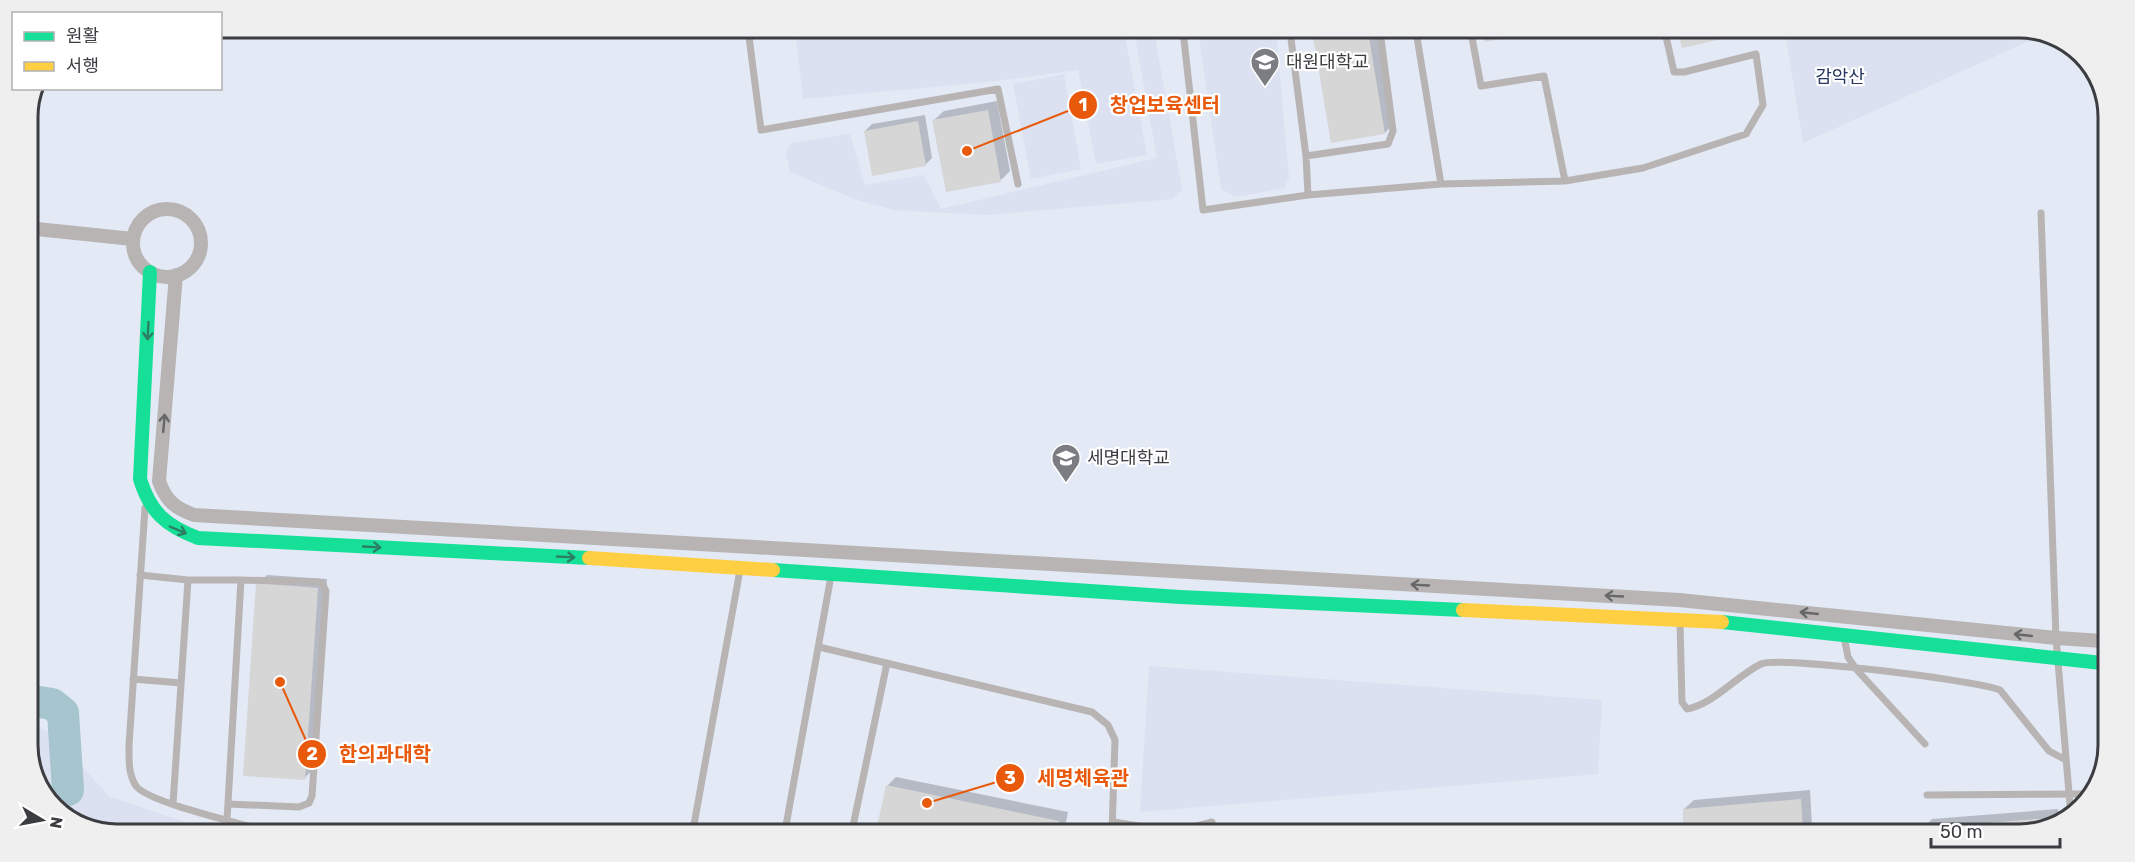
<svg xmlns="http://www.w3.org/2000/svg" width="2135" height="862" font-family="Rubik,'Noto Sans KR',sans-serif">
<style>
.built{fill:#e3e9f5}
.green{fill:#dbe1f0}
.shadow{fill:#0003}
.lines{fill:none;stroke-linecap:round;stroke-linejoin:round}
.river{stroke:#a7c5cf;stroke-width:32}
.building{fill:#d6d6d7}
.lane{stroke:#b7b4b3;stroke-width:7}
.street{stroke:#b7b4b3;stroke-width:14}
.fast{stroke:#16e098;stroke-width:14}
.slow{stroke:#ffcf43;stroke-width:14}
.oneway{stroke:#2c7e64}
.oneway2{stroke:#666769}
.labels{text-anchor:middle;stroke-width:4.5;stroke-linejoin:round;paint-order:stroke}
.poi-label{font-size:18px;fill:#3b3d41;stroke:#fff;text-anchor:start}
.park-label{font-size:18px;fill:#263762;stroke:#fff}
.rim{fill:none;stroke:#3b3d41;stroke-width:3}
.leader{fill:none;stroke:#e8590c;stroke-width:2}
.callout-dot{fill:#e8590c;stroke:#fff;stroke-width:2}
.mark-label{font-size:18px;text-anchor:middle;font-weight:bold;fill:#fff}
.callout-label{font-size:20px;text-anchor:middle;font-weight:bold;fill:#e8590c;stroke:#fff;stroke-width:4.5;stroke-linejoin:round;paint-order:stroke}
</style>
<rect width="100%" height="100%" fill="#f2f4fa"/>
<!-- built -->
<path class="built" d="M221,27L1785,33L1803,142L2045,34H2053L2093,66L2108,111L2101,780L2069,820L2019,835L206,829L109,796L60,741L27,717V111L37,89L220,88Z"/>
<!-- green -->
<path class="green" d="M795,29L1124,30L1147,155L1096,164L1078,70L997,81L803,99Z
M1134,31H1154L1182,189L1173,199L988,215L894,210L857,200L790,172L786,152L791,143L850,134L865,185L924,175L941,209L1157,158Z
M1198,31H1276L1289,178L1284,188L1236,197L1221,189Z
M1785,33L2045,34L1803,143Z
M1064,74L1081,169L1031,179L1013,84Z
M1149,666L1602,700L1598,774L1140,812Z
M27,717L60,741L109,796L206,829L82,828L45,800L27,752Z"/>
<!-- shadow -->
<path class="shadow" d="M1314,31H1379L1394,123L1385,133Z
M997,101L1010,171L1001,180L934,120L944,111Z
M925,115L932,158L925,165L865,131L872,124Z
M267,575L327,579L313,769L304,779L258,584Z
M896,777L1068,812L1064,832L877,831L887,786Z
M1810,790L1812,826L1803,834H1684V809L1694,800Z
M2058,809L2059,823L2019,835H1923L1922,829L1932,819Z"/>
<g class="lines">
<!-- river -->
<path class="river" d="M27,700L52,704L63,713L68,790"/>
</g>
<!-- building -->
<path class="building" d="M1312,31H1368L1385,134L1331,143Z
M1483,32H1532V33L1485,42Z
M1678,32L1744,33V34L1682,48Z
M988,110L1001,182L946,192L932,120Z
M918,121L926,166L872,176L864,131Z
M256,583L318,588L305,780L243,776Z
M886,785L1059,821L1057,832L876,831Z
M1801,799L1803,834H1683V809Z
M2049,818L2050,826L2019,835H1921V828Z"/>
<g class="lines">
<!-- lane -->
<path class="lane" d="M748,29L761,130L998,89L1018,184
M1183,31L1203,210L1308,195L1441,184L1565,181L1643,168L1746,134L1763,105L1756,54L1684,72H1674L1665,32
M1290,31L1306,156L1388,144L1393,131L1380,31
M1416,31L1441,184
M1471,32L1481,86L1544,76L1565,181
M1306,156L1308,195
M2041,213L2056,638L2071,817
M145,508L129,745C129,759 128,774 136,786C148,802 235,822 259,829
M140,575L188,580H241L227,820
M1680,623L1682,702L1687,709C1714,704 1736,676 1761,664C1779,656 1976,680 2000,690L2049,751L2066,760
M1844,637L1848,657L1856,669L1925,744
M819,647L1092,712L1108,725L1115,740L1112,832
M133,679L181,683
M1927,795L2089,794
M173,804L188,580
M228,804L299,807L309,803L312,796L326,591L322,583L318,582L241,580
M1114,822L1175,832L1212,822
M693,830L740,570
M785,831L831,576
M852,831L887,663"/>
<!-- street -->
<path class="street" d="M133 243a34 34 0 1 1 68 0a34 34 0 1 1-68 0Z
M27,228L133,239
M176,275L159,481C166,501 175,508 194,515L1679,600L2056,638L2103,641"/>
<!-- fast -->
<path class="fast" d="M150,272L140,479C150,512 166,526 198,538L589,558
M773,570L1180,597L1463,610
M1722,622L2102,663"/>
<!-- slow -->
<path class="slow" d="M589,558L773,570
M1463,610L1722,622"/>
</g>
<!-- one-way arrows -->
<defs><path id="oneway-shaft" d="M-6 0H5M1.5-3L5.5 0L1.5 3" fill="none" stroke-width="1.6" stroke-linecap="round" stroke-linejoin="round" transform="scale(1.5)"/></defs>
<g class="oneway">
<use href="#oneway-shaft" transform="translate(148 331) rotate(93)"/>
<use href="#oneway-shaft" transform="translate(178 530) rotate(23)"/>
<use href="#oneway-shaft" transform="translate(372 547) rotate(3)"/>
<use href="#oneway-shaft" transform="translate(566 557) rotate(3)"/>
</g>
<g class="oneway2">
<use href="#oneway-shaft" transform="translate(164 423) rotate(-85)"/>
<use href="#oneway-shaft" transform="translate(1420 585) rotate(-177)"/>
<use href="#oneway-shaft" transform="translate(1614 596) rotate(-177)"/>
<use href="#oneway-shaft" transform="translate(1809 613) rotate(-174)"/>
<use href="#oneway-shaft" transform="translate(2023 635) rotate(-174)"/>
</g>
<!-- icons -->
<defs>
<g id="university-pin" transform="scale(1.5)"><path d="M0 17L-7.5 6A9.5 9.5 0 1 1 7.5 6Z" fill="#7b7d82" stroke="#fff"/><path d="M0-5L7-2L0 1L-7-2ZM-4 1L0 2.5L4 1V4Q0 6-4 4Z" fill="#fff"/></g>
</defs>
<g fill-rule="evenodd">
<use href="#university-pin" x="1265" y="62"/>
<use href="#university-pin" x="1066" y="458"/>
</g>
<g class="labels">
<!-- poi labels -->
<g class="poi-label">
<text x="1286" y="68">대원대학교</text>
<text x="1087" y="464">세명대학교</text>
</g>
<!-- park labels -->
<g class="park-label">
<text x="1840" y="83">감악산</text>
</g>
</g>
<!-- crop -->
<path d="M0 0H2135V862H0ZM117 38H2019A79 79 0 0 1 2098 117V745A79 79 0 0 1 2019 824H117A79 79 0 0 1 38 745V117A79 79 0 0 1 117 38Z" fill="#efeff0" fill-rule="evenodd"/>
<path class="rim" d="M117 38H2019A79 79 0 0 1 2098 117V745A79 79 0 0 1 2019 824H117A79 79 0 0 1 38 745V117A79 79 0 0 1 117 38Z"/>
<!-- callouts -->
<path class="leader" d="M967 151L1083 105M280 682L312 754M927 803L1010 778"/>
<g class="callout-dot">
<circle cx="967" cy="151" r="6"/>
<circle cx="280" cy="682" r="6"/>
<circle cx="927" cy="803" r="6"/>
<circle cx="1083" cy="105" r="15"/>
<circle cx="312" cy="754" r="15"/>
<circle cx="1010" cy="778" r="15"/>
</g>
<g class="mark-label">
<text x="1083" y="111">1</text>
<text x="312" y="760">2</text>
<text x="1010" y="784">3</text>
</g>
<g class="callout-label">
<text x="1165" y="112">창업보육센터</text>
<text x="385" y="761">한의과대학</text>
<text x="1083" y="785">세명체육관</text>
</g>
<!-- legend -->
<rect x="12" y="12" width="210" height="78" fill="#ffffff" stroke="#b1b1b3" stroke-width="1.5"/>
<rect x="24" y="32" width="30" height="9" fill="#16e098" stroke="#b1b1b3" stroke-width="1.5"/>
<text x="66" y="42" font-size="18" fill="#3b3d41">원활</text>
<rect x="24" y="62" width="30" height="9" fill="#ffcf43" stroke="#b1b1b3" stroke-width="1.5"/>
<text x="66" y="72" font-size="18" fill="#3b3d41">서행</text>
<!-- north arrow -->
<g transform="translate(42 820) rotate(100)" stroke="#ffffff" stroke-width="4.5" paint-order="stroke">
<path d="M0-4.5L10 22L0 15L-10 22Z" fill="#3b3d41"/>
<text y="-9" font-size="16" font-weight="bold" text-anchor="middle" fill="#3b3d41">N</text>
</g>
<!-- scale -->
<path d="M1931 838v9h129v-9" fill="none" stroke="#3b3d41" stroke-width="3"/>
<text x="1940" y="838" font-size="18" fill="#3b3d41" stroke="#ffffff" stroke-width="4.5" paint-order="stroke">50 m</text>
</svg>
